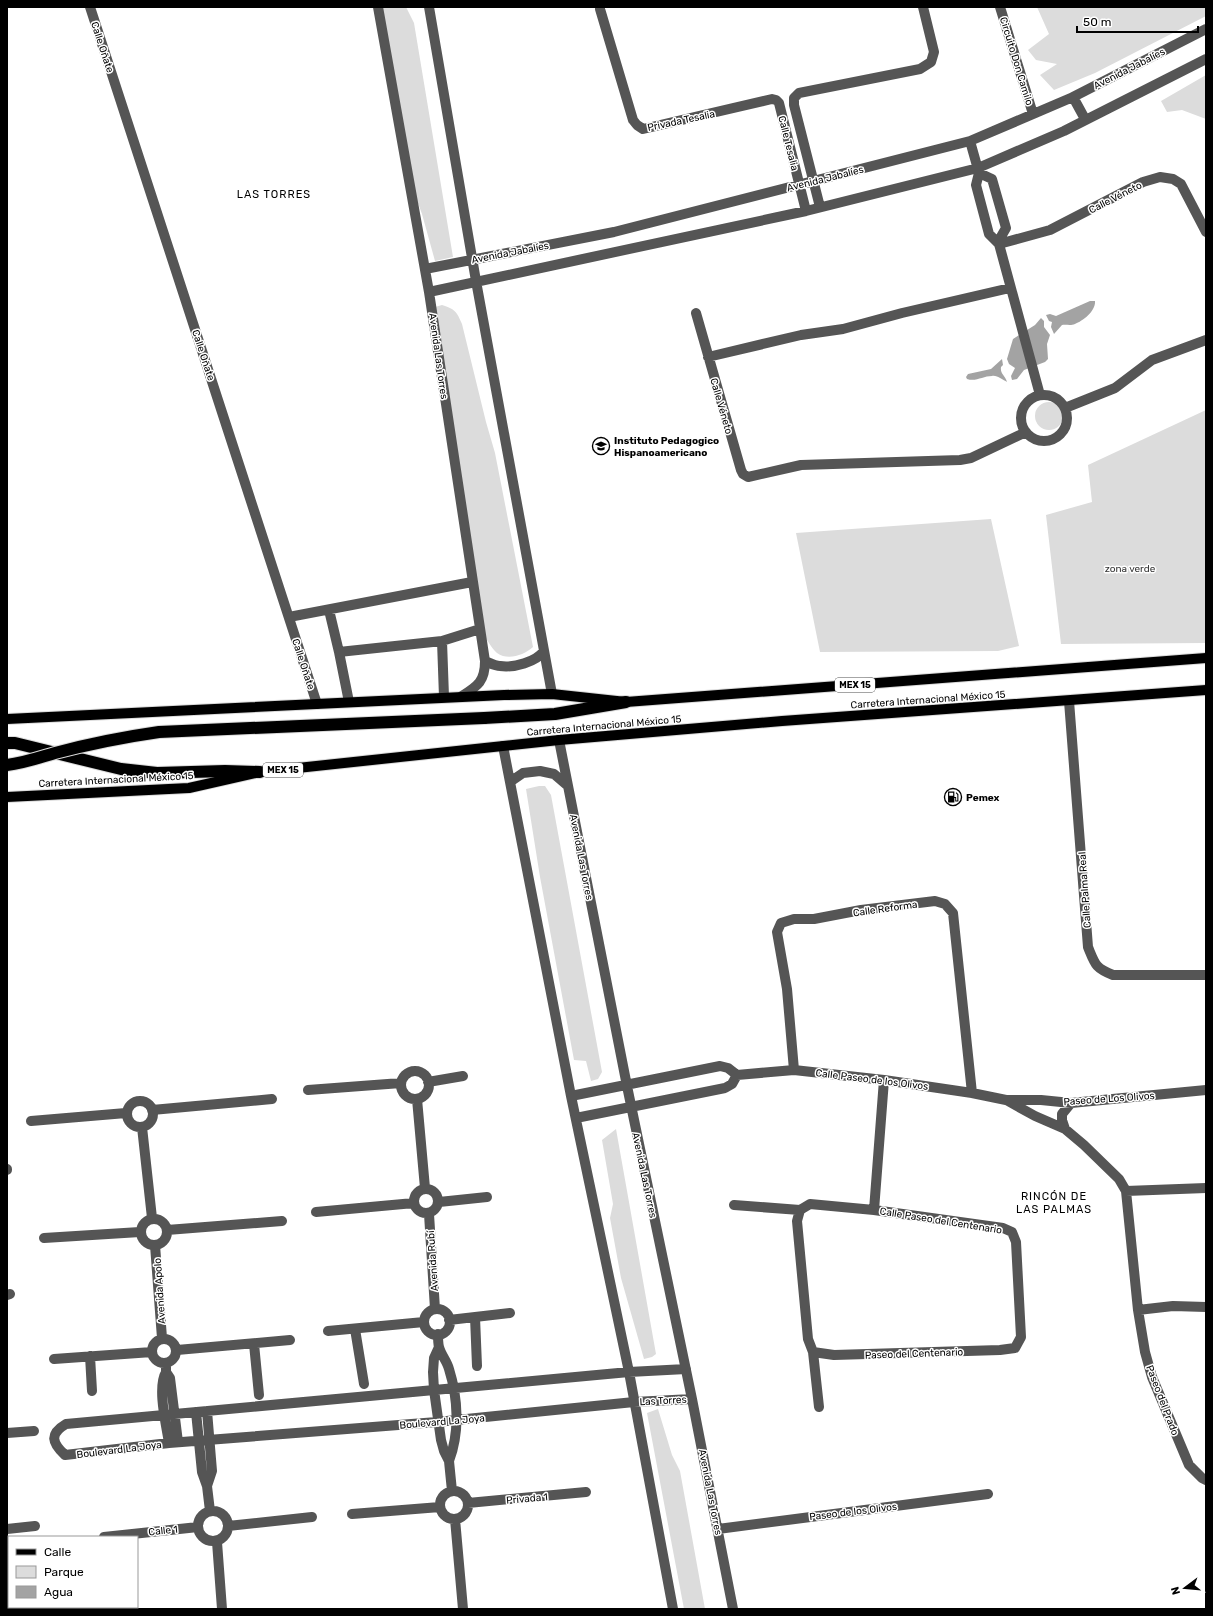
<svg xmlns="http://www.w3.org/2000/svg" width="1213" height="1616" font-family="Rubik,sans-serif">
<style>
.green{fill:#dcdcdc}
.water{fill:#a3a3a3}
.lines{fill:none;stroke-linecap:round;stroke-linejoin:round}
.major-casing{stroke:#dbdbdb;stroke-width:12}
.highway-casing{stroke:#dbdbdb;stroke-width:14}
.minor{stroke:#555;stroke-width:10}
.major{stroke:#000;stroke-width:10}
.highway{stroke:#000;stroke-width:12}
.highway-bridge-casing{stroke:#dbdbdb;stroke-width:14;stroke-linecap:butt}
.highway-bridge{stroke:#000;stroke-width:12}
.labels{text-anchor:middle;stroke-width:3;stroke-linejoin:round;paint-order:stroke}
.shield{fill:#fff;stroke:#4c4c4c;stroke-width:1}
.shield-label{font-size:9px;font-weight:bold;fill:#000}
.street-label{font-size:10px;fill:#000;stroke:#fff}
.poi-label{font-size:10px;font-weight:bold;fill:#000;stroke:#fff;text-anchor:start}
.park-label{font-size:10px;fill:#333;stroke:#fff}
.neighbourhood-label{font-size:11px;letter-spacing:1px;fill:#000;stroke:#fff}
</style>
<rect width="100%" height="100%" fill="#fff"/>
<!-- green -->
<path class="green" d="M374,7H406L414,23L453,257L435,261L422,214L406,171Z
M1037,7H1206V16L1095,73L1054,90L1040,75L1057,64L1036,60L1028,50L1049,34Z
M1206,75V119L1182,110L1167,112L1161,101Z
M442,305C455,309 457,312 462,324L486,422L495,453L533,647C524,655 508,661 497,653C492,649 484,635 480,629L435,307Z
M1035 416a14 14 0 1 1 28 0a14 14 0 1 1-28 0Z
M1206,410V643L1061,644L1046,515L1092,502L1088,465Z
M991,519L1019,646L998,651L820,652L796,533Z
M539,786H545L551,795L602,1072L598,1079L591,1081L586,1061L574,1060L540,877L526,789Z
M616,1129L656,1354L652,1357L644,1359L621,1278L610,1218L613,1204L602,1140Z
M658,1409L672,1455L680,1471L705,1609H684L647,1413Z"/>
<!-- water -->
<path class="water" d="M1090,301H1095C1096,311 1083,321 1075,324C1070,326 1066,324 1062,325L1054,334L1051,327L1052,322L1049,321L1046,315L1050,314L1056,316Z
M1041,318L1044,321V327L1050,335L1047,344L1048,359L1045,362L1024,370L1017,379L1012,380L1011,376L1015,368L1009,364L1007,359L1013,339L1035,325Z
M1002,359L1003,365L1001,367C1000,374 1005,375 1007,382C1003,380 997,375 992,376C983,376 976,382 967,379L966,377L968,374L991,369Z"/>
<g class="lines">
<!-- major casing -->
<g class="major-casing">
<path id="major" d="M7,719L504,695L552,694L626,702L1206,658
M7,797L189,788L260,772L559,740L782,721L1206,690"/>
</g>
<!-- highway casing -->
<g class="highway-casing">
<path id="highway" d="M484,718L555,714L626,702
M7,743H15L121,769L157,773L225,771L260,772"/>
</g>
<!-- minor -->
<path class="minor" d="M90,7L317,704
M378,7L429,292L485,661C485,681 478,686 462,696
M429,7L476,281L552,694
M600,7V9L633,120L637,125L643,129L772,99L776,100L779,103L806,211
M1000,7L1033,114
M1073,97L1085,119
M970,141L979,173L976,185L989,234L999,244L1040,395
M979,173L992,179L1006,228L998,242
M820,207L794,105V98L799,93L920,69L931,62L934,52L923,7
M999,244L1050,230L1143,182L1160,177L1173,179L1181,184L1206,232
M425,269L614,232L970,141L1073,97L1206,29
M429,292L806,211L978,168L1064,131L1206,59
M696,313L741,470L743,474L748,477L801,465L960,460L971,458L1026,432
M708,357L801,335L843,329L902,313L1010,288
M1021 418a23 23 0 1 1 46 0a23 23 0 1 1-46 0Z
M1065,408L1115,388L1152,360L1206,340
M329,610L339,652
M289,617L472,582
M442,641L444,697
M485,661C490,663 495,666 500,666C514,668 536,662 544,651
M1069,701L1088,947C1095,964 1095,968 1113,975H1206
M349,702L339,652L442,641L480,629
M559,740L627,1086L692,1399L733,1609
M503,746L571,1096L629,1372L673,1609
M510,782L523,773L540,771L554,774L568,786
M794,1070L787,989L777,932L781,923L794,919H814L861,910L935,901L945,904L953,913L972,1093
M401 1085a14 14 0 1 1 28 0a14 14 0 1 1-28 0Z
M428,1082L463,1076
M308,1090L401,1083
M571,1096L720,1066L728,1068L737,1075L794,1070L884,1080L972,1093L1006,1100H1041L1071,1103L1206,1090
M417,1099L425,1188
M127 1114a13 13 0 1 1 26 0a13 13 0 1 1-26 0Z
M1008,1101L1035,1116L1065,1129L1084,1145L1119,1179L1126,1191L1138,1310L1145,1352L1152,1377L1189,1465L1202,1478L1206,1480
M152,1110L272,1099
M576,1118L725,1088L732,1084L737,1075
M31,1121L126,1113
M142,1127L152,1218
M1065,1129L1062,1120V1114L1071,1103
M7,1169V1170
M414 1201a12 12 0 1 1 24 0a12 12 0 1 1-24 0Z
M1126,1191L1206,1188
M439,1202L487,1197
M734,1205L800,1210L810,1204L874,1210L1003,1228L1012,1232L1016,1242L1021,1337L1015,1348L1000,1350L834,1355L813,1352
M800,1210L797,1221L808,1339L813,1352L819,1407
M874,1210L884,1080
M316,1212L414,1203
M429,1214L435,1309
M141 1232a13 13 0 1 1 26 0a13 13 0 1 1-26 0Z
M167,1230L282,1221
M44,1238L140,1232
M155,1245L162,1338
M7,1295L10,1294
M424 1322a13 13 0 1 1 26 0a13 13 0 1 1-26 0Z
M1138,1310L1173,1306L1206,1307
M475,1317L477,1366
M449,1320L510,1313
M355,1329L364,1384
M328,1331L424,1322
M438,1334C438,1338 438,1343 439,1347C441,1355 447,1361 449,1369C458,1398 460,1432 449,1461
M152 1351a12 12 0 1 1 24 0a12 12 0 1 1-24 0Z
M254,1344L259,1395
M439,1347L434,1358L433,1372L434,1390L441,1440L444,1451L449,1461L452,1491
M177,1350L290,1340
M90,1356L92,1391
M54,1359L152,1352
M166,1363V1372L170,1378L178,1442
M686,1369L629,1372L66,1424C49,1434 52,1443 65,1455L169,1443L437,1422L634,1402L692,1399
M166,1372C157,1387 166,1424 169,1443
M207,1411L212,1471L207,1486
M196,1412L202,1472L207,1486L210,1511
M7,1433L34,1431
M440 1505a14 14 0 1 1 28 0a14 14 0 1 1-28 0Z
M468,1503L586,1492
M198 1526a15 15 0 1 1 30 0a15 15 0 1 1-30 0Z
M352,1514L440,1507
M455,1519L463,1609
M228,1526L312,1517
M7,1529L35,1526
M718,1529L988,1494
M104,1537L198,1527
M217,1542L222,1609"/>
<!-- major -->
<use href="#major" class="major"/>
<!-- highway -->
<use href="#highway" class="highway"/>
<!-- highway-bridge casing -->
<g class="highway-bridge-casing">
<path id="highway-bridge" d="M7,765C24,763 38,758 55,753C89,744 124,737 159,732L484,718"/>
</g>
<!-- highway-bridge -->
<use href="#highway-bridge" class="highway-bridge"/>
</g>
<!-- icons -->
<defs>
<g id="school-ring" transform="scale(0.9)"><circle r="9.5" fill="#fff" stroke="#000" stroke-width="1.5"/><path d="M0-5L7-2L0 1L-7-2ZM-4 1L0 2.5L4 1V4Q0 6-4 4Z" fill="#000"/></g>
<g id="fuel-ring" transform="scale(0.9)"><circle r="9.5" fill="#fff" stroke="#000" stroke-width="1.5"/><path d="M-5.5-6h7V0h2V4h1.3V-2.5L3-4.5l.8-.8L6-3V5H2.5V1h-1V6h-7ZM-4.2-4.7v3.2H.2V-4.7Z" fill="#000"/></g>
</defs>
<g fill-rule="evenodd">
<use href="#school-ring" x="601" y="446"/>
<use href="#fuel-ring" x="953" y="797"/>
</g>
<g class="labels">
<!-- shield labels -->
<g class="shield">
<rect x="835" y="678" width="40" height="14" rx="3"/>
<rect x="263" y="763" width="40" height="14" rx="3"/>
</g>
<g class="shield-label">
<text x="855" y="688">MEX 15</text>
<text x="283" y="773">MEX 15</text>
</g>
<!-- street labels -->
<g class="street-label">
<text transform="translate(103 47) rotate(72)" y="4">Calle Oñate</text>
<text transform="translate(1017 61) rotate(73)" y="4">Circuito Don Camilo</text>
<text transform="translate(1129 68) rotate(-27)" y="4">Avenida Jabalíes</text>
<text transform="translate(681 120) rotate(-12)" y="4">Privada Tesalia</text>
<text transform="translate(789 143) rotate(76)" y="4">Calle Tesalia</text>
<text transform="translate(825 178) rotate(-14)" y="4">Avenida Jabalíes</text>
<text transform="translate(1115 197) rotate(-27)" y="4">Calle Véneto</text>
<text transform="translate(510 252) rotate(-11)" y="4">Avenida Jabalíes</text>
<text transform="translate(204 355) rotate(72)" y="4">Calle Oñate</text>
<text transform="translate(439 356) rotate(82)" y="4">Avenida Las Torres</text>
<text transform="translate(722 406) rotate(74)" y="4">Calle Véneto</text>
<text transform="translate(304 664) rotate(72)" y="4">Calle Oñate</text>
<text transform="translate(928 699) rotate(-4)" y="4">Carretera Internacional México 15</text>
<text transform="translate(604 725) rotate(-5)" y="4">Carretera Internacional México 15</text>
<text transform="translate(116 779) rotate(-3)" y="4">Carretera Internacional México 15</text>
<text transform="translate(582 857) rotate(79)" y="4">Avenida Las Torres</text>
<text transform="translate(1084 890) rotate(-94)" y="4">Calle Palma Real</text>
<text transform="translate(885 908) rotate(-8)" y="4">Calle Reforma</text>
<text transform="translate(872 1079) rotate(7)" y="4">Calle Paseo de los Olivos</text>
<text transform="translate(1109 1098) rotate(-4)" y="4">Paseo de Los Olivos</text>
<text transform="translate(645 1175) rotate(78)" y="4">Avenida Las Torres</text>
<text transform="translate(941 1220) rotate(9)" y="4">Calle Paseo del Centenario</text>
<text transform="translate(432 1261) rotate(-94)" y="4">Avenida Rubí</text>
<text transform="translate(159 1291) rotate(-94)" y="4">Avenida Apolo</text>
<text transform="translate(914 1353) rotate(-2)" y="4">Paseo del Centenario</text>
<text transform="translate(663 1400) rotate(-3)" y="4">Las Torres</text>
<text transform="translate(1163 1400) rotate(69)" y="4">Paseo del Prado</text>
<text transform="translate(442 1421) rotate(-5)" y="4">Boulevard La Joya</text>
<text transform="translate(119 1449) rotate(-7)" y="4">Boulevard La Joya</text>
<text transform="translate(711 1492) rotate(79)" y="4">Avenida Las Torres</text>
<text transform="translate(527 1498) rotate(-5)" y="4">Privada 1</text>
<text transform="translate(853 1511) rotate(-7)" y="4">Paseo de los Olivos</text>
<text transform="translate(163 1530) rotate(-6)" y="4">Calle 1</text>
</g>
<!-- poi labels -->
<g class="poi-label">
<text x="614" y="444">Instituto Pedagogico<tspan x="614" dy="12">Hispanoamericano</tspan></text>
<text x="966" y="801">Pemex</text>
</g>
<!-- park labels -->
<g class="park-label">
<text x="1130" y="572">zona verde</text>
</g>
<!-- neighbourhood labels -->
<g class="neighbourhood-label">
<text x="274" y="198">LAS TORRES</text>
<text x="1054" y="1200">RINCÓN DE<tspan x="1054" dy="13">LAS PALMAS</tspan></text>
</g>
</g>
<!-- border -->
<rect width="1213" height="1616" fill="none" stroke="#000000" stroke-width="16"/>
<!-- legend -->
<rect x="8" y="1536" width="130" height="72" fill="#ffffff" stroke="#999999"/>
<rect x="16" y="1549" width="20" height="6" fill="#000000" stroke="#999999"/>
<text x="44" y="1556" font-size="12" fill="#000000">Calle</text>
<rect x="16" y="1566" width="20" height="12" fill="#dcdcdc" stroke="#999999"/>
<text x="44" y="1576" font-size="12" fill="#000000">Parque</text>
<rect x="16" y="1586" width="20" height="12" fill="#a3a3a3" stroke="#999999"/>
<text x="44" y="1596" font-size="12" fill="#000000">Agua</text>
<!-- north arrow -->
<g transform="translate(1185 1588) rotate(254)" stroke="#ffffff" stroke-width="3" paint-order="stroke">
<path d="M0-3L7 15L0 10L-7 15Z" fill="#000000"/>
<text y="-6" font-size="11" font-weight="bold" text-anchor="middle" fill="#000000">N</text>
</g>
<!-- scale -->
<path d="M1077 26v6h121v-6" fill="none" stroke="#000000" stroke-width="2"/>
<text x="1083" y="26" font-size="12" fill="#000000" stroke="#ffffff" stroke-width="3" paint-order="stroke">50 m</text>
</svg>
